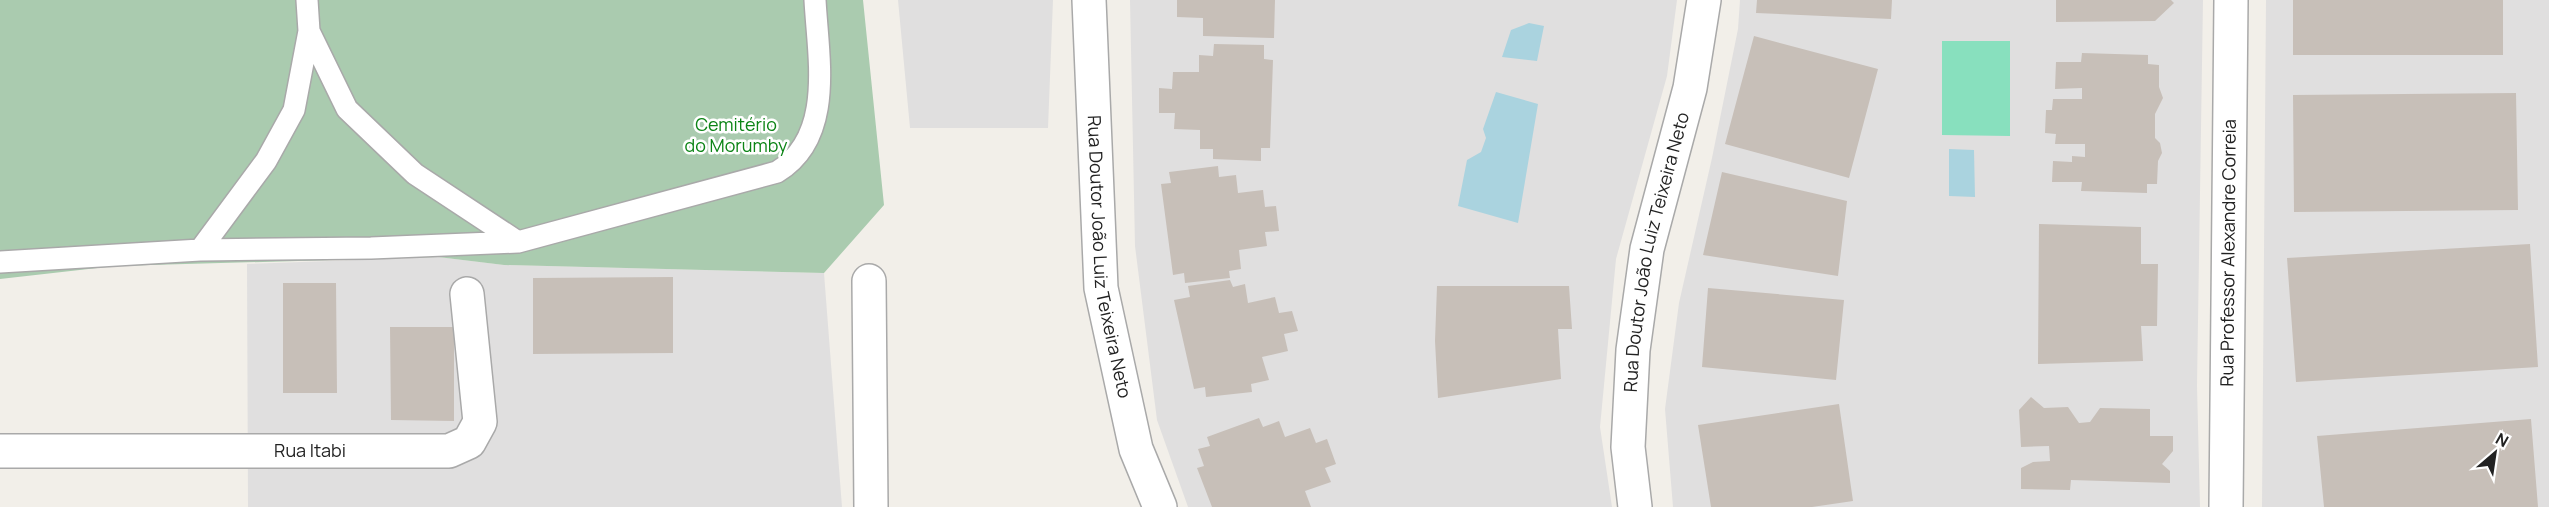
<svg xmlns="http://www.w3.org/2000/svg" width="2549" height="507" font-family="Manrope,sans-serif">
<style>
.residential{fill:#e0dfdf}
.cemetery{fill:#aacbaf}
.pitch{fill:#88e0be}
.water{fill:#aad3df}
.building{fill:#c7bfb8}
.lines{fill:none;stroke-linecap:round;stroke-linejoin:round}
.service-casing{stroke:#a9a9a9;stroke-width:24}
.minor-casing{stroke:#a9a9a9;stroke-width:36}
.service{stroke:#fff;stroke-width:21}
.minor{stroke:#fff;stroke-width:33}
.labels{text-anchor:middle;stroke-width:5;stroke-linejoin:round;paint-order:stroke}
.park-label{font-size:18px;fill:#0c8416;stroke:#fff}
.street-label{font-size:18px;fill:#222;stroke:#fff}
</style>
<rect width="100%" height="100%" fill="#f2efe9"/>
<!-- residential -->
<path class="residential" d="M898,0H1053L1048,128H910Z
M1130,0H1677L1667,76L1616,259L1600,427L1612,507H1188L1157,420L1135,246Z
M1740,0H2203L2197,386L2200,507H1673L1665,409L1679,303L1712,158L1738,29Z
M2266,0H2549V507H2262Z
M438,257L504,265L824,273L842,507H248L247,264Z"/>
<!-- cemetery -->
<path class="cemetery" d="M0,0H863L884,205L824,273L504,265L438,257L115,266L0,279Z"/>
<!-- pitch -->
<path class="pitch" d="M1942,41H2010V136L1942,135Z"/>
<!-- water -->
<path class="water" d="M1529,23L1544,26L1537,61L1502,57L1511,30Z
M1496,92L1538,104L1518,223L1458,206L1467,160L1481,152L1486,138L1483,129Z
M1949,149L1974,150L1975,197L1949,196Z"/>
<!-- building -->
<path class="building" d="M1177,0H1275L1274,38L1203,36V18L1177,17Z
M1757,0H1892L1891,19L1756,13Z
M2056,0H2171L2174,3L2155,21L2056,22Z
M2293,0H2503V55H2293Z
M1754,36L1878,69L1849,178L1725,144Z
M1214,44L1264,45V59L1273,60L1270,148H1261V161L1213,159V149H1200V130L1174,129L1175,113H1159V88L1172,89L1173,72H1199V55L1213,56Z
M2082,53L2148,55V64L2159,65V87L2163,98L2155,114V138L2160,143L2162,153L2158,161L2157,184H2147V193L2081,191L2082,182H2052L2053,161L2072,162V156L2085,157V144H2055L2056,134L2045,133L2046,110H2052L2053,99H2082V88L2055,89L2056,62H2081Z
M2516,93L2518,210L2294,212L2293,95Z
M1218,166L1219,177L1236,175L1238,193L1263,190L1265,207L1276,206L1279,231L1265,232L1267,246L1239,250L1241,269L1229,271L1230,278L1185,283L1184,273L1173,275L1161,184L1171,183L1169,172Z
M1722,172L1847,201L1838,276L1703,255Z
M2039,224L2141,227V264H2158L2157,326H2141L2143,361L2038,364Z
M2530,244L2538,367L2296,382L2287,258Z
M673,277V353L533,354V278Z
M1230,280L1233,287L1245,284L1248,303L1275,297L1279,313L1292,311L1298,331L1284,334L1288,351L1262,357L1269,380L1251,384L1252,392L1206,397L1205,387L1194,389L1174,300L1190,297L1188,286Z
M283,283H336L337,393H283Z
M1437,286H1569L1572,329H1558L1561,379L1438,398L1435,341Z
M1708,288L1844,300L1836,380L1702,367Z
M390,327H454V421L391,420Z
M2031,397L2044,408L2068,407L2079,423L2090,422L2100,408L2150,409V436H2173V451L2162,464L2170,471V483L2071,480L2070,490L2021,489V468L2033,462L2050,461L2049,446L2021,447L2019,410Z
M1839,404L1853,501L1812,507H1711L1698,425Z
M1259,418L1263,427L1279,421L1285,437L1310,428L1316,443L1327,439L1336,464L1325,468L1331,482L1305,491L1311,507H1212L1197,468L1204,466L1198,449L1210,446L1207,437Z
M2531,419L2538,507H2324L2317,436Z"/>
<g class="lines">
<!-- service casing -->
<g class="service-casing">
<path id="service" d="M307,0L309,31L347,109L415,174L518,242
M200,250L266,161L294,110L309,31
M0,262L200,250L371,248L518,242L777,172C835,137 818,57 815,0"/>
</g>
<!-- minor casing -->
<g class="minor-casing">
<g id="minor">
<path id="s1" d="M1089,0L1101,288L1136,449L1160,507"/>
<path d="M869,281L871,507"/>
<path id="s2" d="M0,451H449L469,442L480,422L467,294"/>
<path id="s3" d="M1635,507L1628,447L1633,350L1647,249L1690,88L1704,0"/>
<path id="s4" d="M2226,507L2231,0"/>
</g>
</g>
<!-- service -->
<use href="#service" class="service"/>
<!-- minor -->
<use href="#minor" class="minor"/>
</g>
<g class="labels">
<!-- park labels -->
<g class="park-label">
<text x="736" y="131">Cemitério<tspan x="736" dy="21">do Morumby</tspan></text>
</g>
<!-- street labels -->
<g class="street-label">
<text dy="6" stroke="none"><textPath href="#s3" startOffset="258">Rua Doutor João Luiz Teixeira Neto</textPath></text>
<text dy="6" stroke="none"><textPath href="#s4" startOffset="254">Rua Professor Alexandre Correia</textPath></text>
<text dy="6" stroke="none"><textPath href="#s1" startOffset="258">Rua Doutor João Luiz Teixeira Neto</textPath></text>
<text dy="6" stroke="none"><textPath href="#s2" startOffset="310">Rua Itabi</textPath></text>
</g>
</g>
<!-- north arrow -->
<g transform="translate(2495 453) rotate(29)" stroke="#ffffff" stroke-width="4.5" paint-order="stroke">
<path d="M0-4.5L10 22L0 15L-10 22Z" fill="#222222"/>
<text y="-9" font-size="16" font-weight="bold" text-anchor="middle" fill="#222222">N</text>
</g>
</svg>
